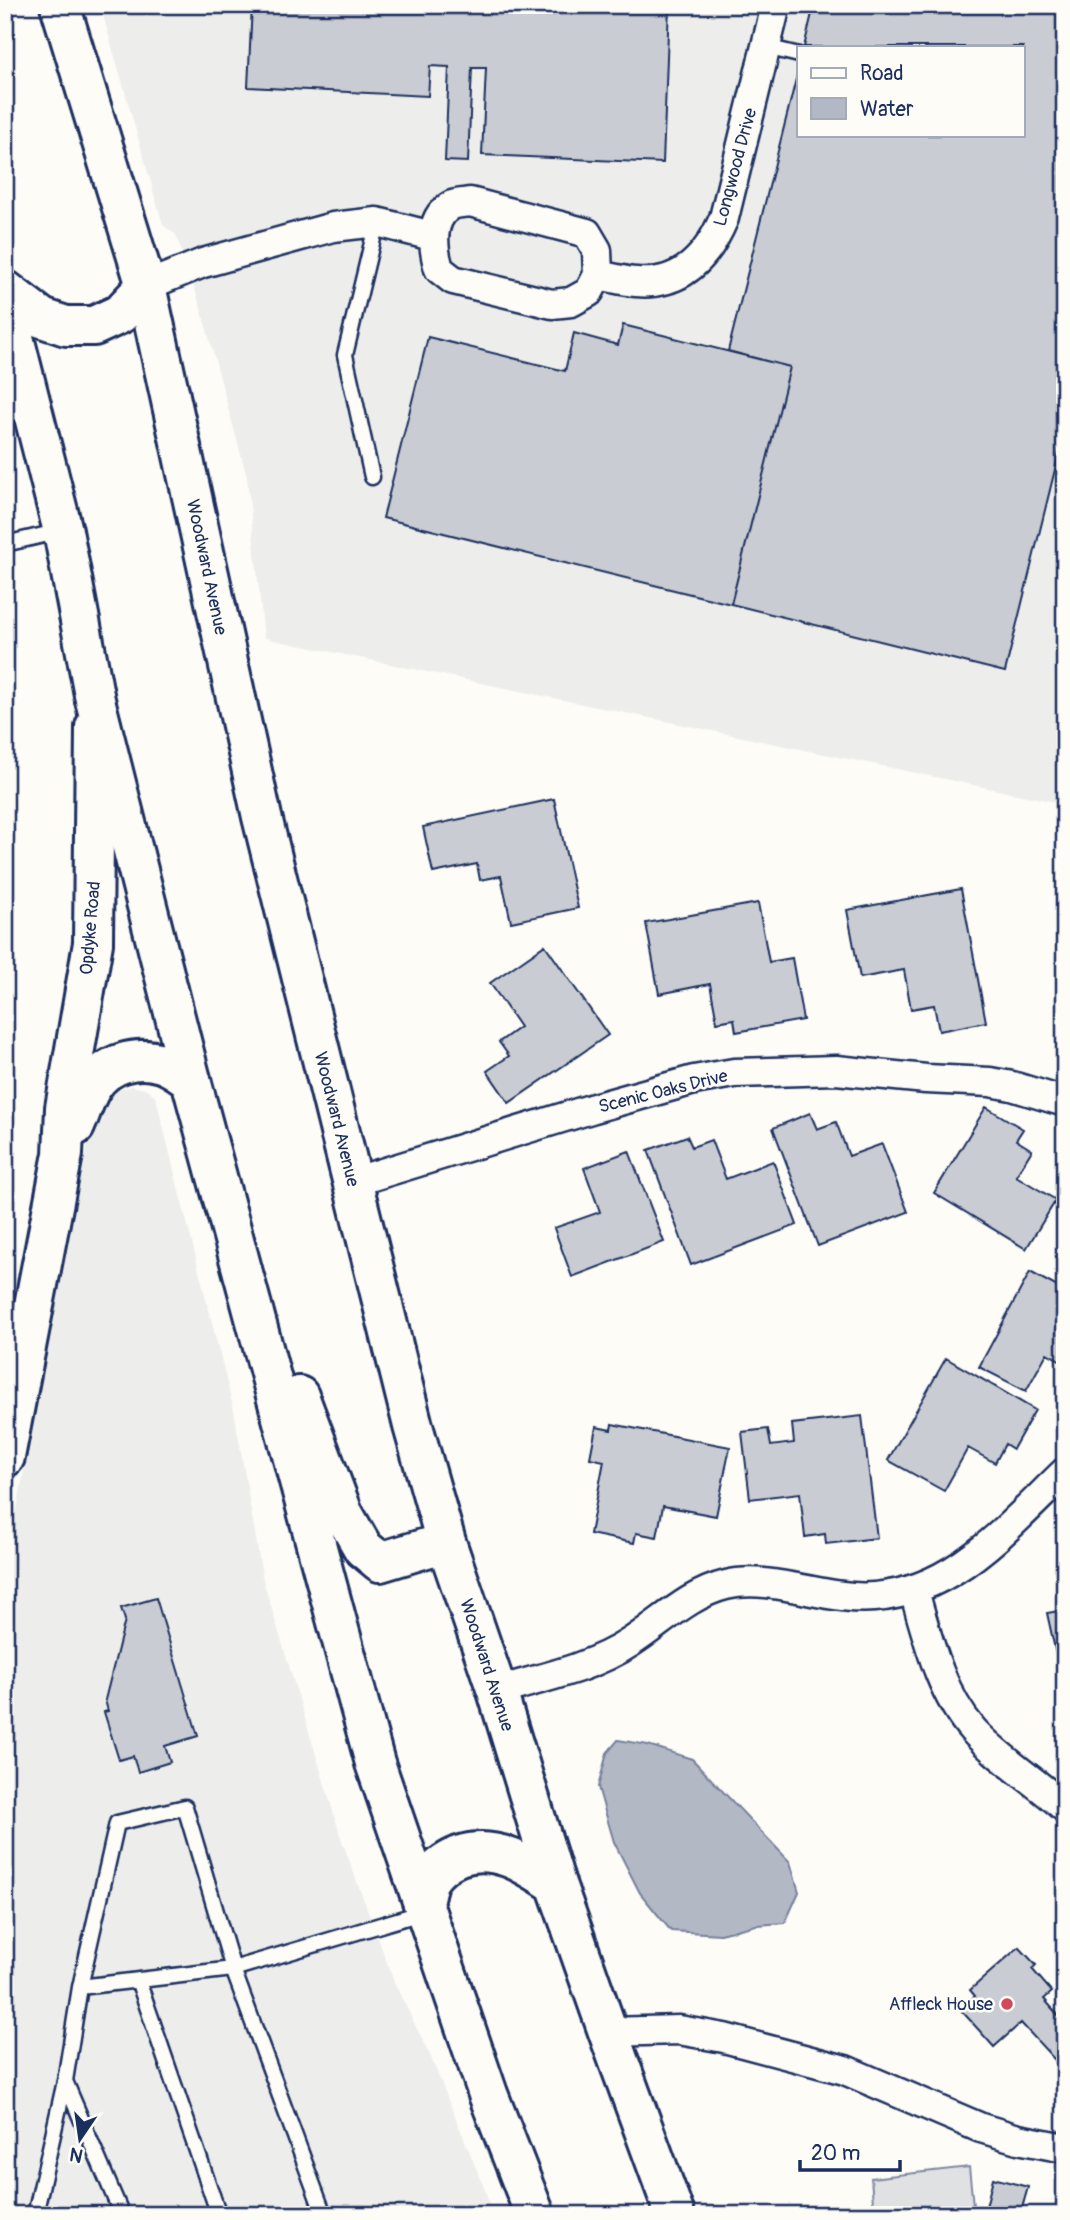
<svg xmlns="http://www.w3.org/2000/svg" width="1070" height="2220" font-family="Pangolin,sans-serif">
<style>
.built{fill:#edeeec;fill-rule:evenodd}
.green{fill:#e0e1e3;stroke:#7e88a0;stroke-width:2}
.water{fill:#b3b8c5;stroke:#76819c;stroke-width:2}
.building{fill:#c9ccd3;stroke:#1b2f5e;stroke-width:2}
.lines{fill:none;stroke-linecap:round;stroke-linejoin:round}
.service-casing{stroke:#1b2f5e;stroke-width:19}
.minor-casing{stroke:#1b2f5e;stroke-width:33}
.secondary-casing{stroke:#1b2f5e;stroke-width:44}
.primary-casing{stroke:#1b2f5e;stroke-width:44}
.service{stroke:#fdfcf7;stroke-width:14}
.minor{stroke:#fdfcf7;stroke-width:28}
.secondary{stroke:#fdfcf7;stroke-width:38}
.primary{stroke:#fdfcf7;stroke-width:38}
.poi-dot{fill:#d1495b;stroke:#fdfcf7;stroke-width:2.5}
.labels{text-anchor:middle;stroke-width:5;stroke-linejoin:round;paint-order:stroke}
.street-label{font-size:18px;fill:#1b2f5e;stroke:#fdfcf7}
.poi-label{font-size:18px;fill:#1b2f5e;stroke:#fdfcf7;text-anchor:end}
</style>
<rect width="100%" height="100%" fill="#fdfcf7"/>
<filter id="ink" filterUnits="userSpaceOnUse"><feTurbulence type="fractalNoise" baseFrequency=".0143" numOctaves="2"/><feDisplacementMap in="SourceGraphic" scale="14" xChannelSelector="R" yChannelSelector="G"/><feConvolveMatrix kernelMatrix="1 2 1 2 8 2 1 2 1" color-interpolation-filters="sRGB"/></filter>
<g filter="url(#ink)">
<!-- built -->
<path class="built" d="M100,5H1065V804L264,638L247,477L200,305L176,235L163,225ZM799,47H1023V135H799Z
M132,1086L149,1090L156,1098L234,1411L263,1580L342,1841L395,1984L430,2055L485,2190L492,2215H5V1573L72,1212L93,1123L102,1104L117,1090Z"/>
<!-- green -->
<path class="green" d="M969,2167L974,2215H874L871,2178Z"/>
<!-- water -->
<path class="water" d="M618,1740L648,1745L692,1759L790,1862L799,1892L785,1923L756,1925L720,1934L671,1931L640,1893L614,1842L598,1787L607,1753Z"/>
<!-- building -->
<path class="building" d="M252,5H669L663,163L482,155L486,68H472L468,162L445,161L449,67L430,66L428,96L248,87Z
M814,5H1065V429L1005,672L731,604L790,367L728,351L799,67V135H1023V47H804Z
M623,325L790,367L731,604L383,518L428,337L565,371L574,333L618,345Z
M554,799L578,908L511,922L501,876L480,880L477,864L433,873L423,827Z
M961,889L986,1022L939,1031L934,1005L911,1009L904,970L860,978L847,910Z
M758,903L769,962L792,958L803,1020L736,1032L734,1019L717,1022L710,984L659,994L646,923Z
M545,945L608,1035L509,1103L487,1071L509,1056L499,1042L520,1027L490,983Z
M986,1107L1023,1129L1016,1140L1032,1150L1016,1176L1056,1200L1026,1249L934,1193Z
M810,1113L817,1129L836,1122L849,1156L882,1144L908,1212L818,1246L773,1128Z
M687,1136L692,1147L711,1140L726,1179L773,1161L797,1225L691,1265L648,1150Z
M629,1151L664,1242L572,1277L554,1228L600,1212L584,1168Z
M1030,1272L1065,1291V1363L1047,1353L1026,1391L979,1367Z
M946,1358L1035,1410L1013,1449L1005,1444L995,1463L968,1448L944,1491L888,1460Z
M862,1416L877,1538L826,1544L825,1534L805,1537L800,1493L750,1499L742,1432L768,1429L771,1446L794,1443L792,1424Z
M612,1424L730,1447L716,1516L663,1506L657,1537L636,1533L634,1543L590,1534L604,1461L590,1458L596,1427L611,1430Z
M156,1598L198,1736L165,1746L170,1762L138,1772L133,1756L119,1760L104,1712L108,1711L105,1700L125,1620L121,1608Z
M1065,1610V1652L1056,1654L1047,1613Z
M1019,1947L1036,1965L1032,1969L1052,1992L1044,1999L1065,2023V2071L1021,2023L994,2047L960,2009L975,1996L970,1990Z
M993,2178L1028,2187L1020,2215L986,2207Z"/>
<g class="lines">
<!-- service casing -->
<g class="service-casing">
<path id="service" d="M766,47L799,55
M372,477L345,355L377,222
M5,544L61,531
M138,1980L219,2215
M80,1987L117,1823L185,1807L233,1969L324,2215
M35,2215L65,2081
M122,2215L65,2081L80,1987L233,1969L424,1912"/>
</g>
<!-- minor casing -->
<g class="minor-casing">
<path id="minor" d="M470,202L587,233L597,250L598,275L589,292L571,302L552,304L453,280L439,269C433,248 428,218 452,205C457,203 465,203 470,202Z
M598,275C610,277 623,281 636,282C682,286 708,256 724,218L776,5
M146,286L203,263L333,227L377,222L432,236
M353,1182L594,1108L694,1080L734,1073L836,1070L926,1079L990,1082L1012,1086L1065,1102
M914,1591C928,1639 940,1692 973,1730C1000,1760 1036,1781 1065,1808
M497,1691C542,1678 592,1668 631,1642C662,1622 689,1594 726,1585C763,1576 806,1592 842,1596C940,1609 1001,1533 1065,1472
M608,2032L679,2030L724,2038L845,2070L981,2128L1018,2139L1065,2148"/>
</g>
<!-- secondary casing -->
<g class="secondary-casing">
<path id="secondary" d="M75,1126C81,1113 85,1097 93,1085C108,1063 136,1055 162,1063C172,1066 182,1074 191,1080
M5,1457L63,1154L65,1108L93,943L95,727"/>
</g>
<!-- primary casing -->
<g class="primary-casing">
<path id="primary" d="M60,5L146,286L262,817L413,1426L446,1542L497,1691L556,1884L608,2032L675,2215
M5,290L42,318L66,326H94L120,314L146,286
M5,302L63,531L95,700L191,1080L375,1763L488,2094L535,2215
M299,1396L343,1513L363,1548L380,1562L446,1542
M423,1902C425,1895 426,1887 429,1880C436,1869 447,1861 459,1856C495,1843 527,1865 556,1884"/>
</g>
<!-- service -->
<use href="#service" class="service"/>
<!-- minor -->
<use href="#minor" class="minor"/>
<!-- secondary -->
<use href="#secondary" class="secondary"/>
<!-- primary -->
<use href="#primary" class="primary"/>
</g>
</g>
<!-- markers -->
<circle class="poi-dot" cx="1007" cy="2004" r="7"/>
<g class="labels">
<!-- street labels -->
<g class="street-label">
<text transform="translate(735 167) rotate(-75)" y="6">Longwood Drive</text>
<text transform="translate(207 567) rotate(78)" y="6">Woodward Avenue</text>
<text transform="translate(90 928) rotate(-85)" y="6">Opdyke Road</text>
<text transform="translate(663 1091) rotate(-14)" y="6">Scenic Oaks Drive</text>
<text transform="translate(337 1119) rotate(76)" y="6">Woodward Avenue</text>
<text transform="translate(487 1665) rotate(72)" y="6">Woodward Avenue</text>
</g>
<!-- poi labels -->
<g class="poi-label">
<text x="993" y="2010">Affleck House</text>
</g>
</g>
<!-- margin -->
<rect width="1070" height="2220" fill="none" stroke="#fdfcf7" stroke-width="28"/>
<rect x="14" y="14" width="1042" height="2192" fill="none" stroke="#1b2f5e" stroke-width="2.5" filter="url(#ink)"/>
<!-- legend -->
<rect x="797" y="46" width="228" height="91" fill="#fdfcf7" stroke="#a3aaba" stroke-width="2"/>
<rect x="811" y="68" width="35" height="10" fill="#fdfcf7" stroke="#a3aaba" stroke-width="2"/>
<text x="860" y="80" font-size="21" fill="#1b2f5e">Road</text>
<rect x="811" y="98" width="35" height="21" fill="#b3b8c5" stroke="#a3aaba" stroke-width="2"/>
<text x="860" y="116" font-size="21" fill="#1b2f5e">Water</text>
<!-- north arrow -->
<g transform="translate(80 2139) rotate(193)" stroke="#fdfcf7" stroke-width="5" paint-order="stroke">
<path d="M0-5L12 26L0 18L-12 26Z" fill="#1b2f5e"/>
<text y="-10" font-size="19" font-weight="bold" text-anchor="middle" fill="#1b2f5e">N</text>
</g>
<!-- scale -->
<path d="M800 2160v10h100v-10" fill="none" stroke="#1b2f5e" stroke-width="3.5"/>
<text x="811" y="2160" font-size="21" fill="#1b2f5e" stroke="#fdfcf7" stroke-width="5" paint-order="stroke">20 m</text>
</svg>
